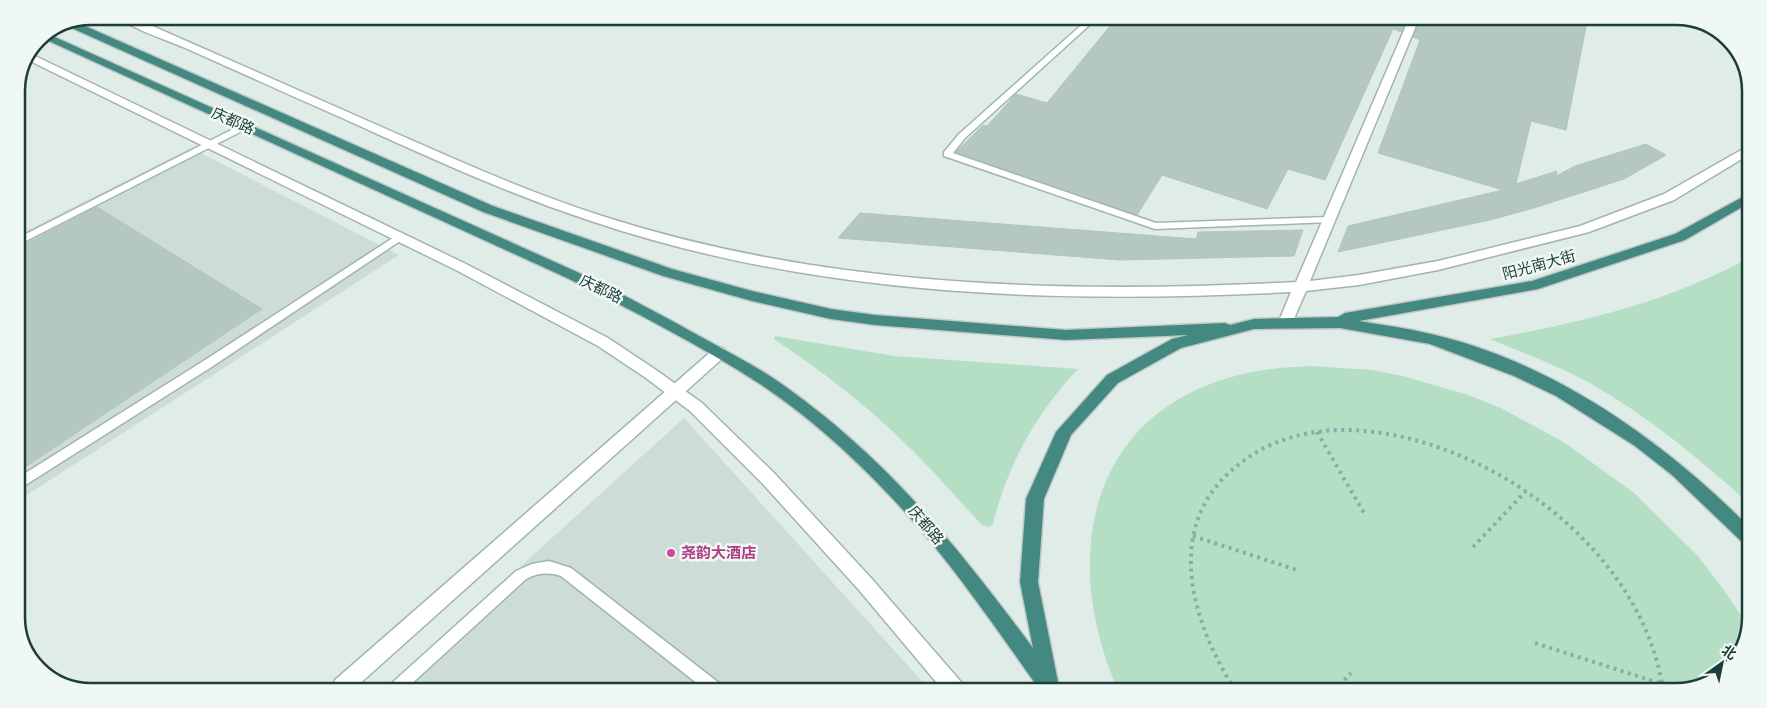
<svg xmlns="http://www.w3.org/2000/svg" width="1767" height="708" font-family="'Fira Sans Condensed','Noto Sans SC',sans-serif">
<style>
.built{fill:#cddcd7}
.green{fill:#b5dfc5}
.building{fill:#b4c7c1;stroke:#b0c6bf}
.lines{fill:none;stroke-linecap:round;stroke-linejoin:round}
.service-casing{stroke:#a1b4af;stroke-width:3}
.minor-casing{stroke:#a1b4af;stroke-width:3}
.tertiary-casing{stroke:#a1b4af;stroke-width:3}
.trunk-casing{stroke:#c0c9c7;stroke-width:3}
.path{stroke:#7cb2a8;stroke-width:4;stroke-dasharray:3 4.5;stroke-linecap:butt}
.service{fill:#fff;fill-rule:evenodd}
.minor{fill:#fff;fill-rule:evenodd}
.tertiary{fill:#fff;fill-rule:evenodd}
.trunk{fill:#438981;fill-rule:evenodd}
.hotel-dot{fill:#d1479c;stroke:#eff8f5;stroke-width:2}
.labels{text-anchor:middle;stroke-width:5;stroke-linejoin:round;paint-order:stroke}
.street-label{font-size:15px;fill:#1e3d38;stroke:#eff8f5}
.hotel-label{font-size:15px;font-weight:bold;fill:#b23c85;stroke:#eff8f5;text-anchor:start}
.rim{fill:none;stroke:#1e3d38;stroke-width:2.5}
</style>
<rect width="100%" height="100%" fill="#dfece7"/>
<!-- built -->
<path class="built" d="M191,148L399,255L16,502V236Z
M684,418L929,689L388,687Z"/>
<!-- green -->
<path class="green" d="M1749,258L1747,502C1698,457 1646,415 1588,382C1557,365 1523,353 1490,339C1580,323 1668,302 1749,258Z
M775,336L894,356L1078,369C1036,413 1007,466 993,524L989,527L982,525C960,502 939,477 917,455C874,411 825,373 774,339Z
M1311,366L1372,370L1403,376L1468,395L1501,408L1565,443L1634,493L1697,555L1724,590L1745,622V645L1718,679L1676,692L1118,690C1063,567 1083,421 1228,378C1255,370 1283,367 1311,366Z"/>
<!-- building -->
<path class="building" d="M1115,20H1150L1406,21L1401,32L1393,29L1325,180L1288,169L1267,209L1162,175L1137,215L956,152L983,125L987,126L1016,94L1047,103Z
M1420,21H1587L1566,130L1531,121L1516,184L1557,171L1556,176L1575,166L1646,144L1666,155L1624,179L1534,208L1490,220L1338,252L1348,226L1503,190L1378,153L1420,40L1413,37Z
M97,207L262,309L16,473V249Z
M860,213L1196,239L1198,232L1303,230L1294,256L1120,260L838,238Z"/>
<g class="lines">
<!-- service casing -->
<g class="service-casing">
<path id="service" d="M1087,20H1095L965,138L953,153L1156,223L1328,217L1331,218L1333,220L1331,222L1155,229L944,156V152L959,134Z
M245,123L248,124V128L16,246V239Z
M399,234L403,235L404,237L403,239L213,366L16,491V479L205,360Z
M549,561L571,568L719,683L721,688H703L561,576C548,572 538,573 526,579L408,687H391L393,682L516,571L532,564Z"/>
</g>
<!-- minor casing -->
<g class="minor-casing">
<path id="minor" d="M116,16H130C218,55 305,93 393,132C461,162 530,193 602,216C825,288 1063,294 1296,282L1408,21H1418L1310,281L1359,275L1438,261L1580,226L1664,194L1750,145V154L1674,200L1589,232L1438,270L1359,285L1306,291L1293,321L1291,325H1281L1279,321L1291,292C1056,304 816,297 591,221C499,191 412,149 324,110C277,89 230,68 183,47C161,38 135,30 116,16Z
M31,54L466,264L608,338L656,370L702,403L774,473L871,578L961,682L964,689H942L859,590L762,483L690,411L646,378L598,346L456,270L28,60Z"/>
</g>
<!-- tertiary casing -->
<g class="tertiary-casing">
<path id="tertiary" d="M719,347L724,349L726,353L724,357L356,687H332L335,680L714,349Z"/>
</g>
<!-- trunk casing -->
<g class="trunk-casing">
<path id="trunk" d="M76,22L493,206L672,269L752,291L831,309L875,315L1066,330L1225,323L1230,325L1254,319L1338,317L1345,313L1532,281L1675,234L1750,193L1749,203L1685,240L1538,289L1359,321C1383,325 1407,328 1431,334C1550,361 1661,439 1746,524V543L1740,540L1672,475L1635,446L1556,396L1514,376L1430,344L1340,328L1254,329L1181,348L1118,383L1071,435L1044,499L1038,582L1058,682L1062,690H1040C992,623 946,554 889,495C850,454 807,415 760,384C700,345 631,310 567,278L40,37L48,34L577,272C623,294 669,319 714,344C733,355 754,365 773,378C884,454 954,542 1033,648L1020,582L1026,499L1056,432L1107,375L1172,339L1188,335L1066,340L875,325L831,319L752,301L663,276L483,212L67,26Z"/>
</g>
<!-- path -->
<path class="path" d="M1317,432L1364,513
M1193,536L1300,571
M1473,547L1526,491
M1535,643L1662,684
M1235,690C1188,616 1161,518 1246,459C1275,438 1314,429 1350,430C1487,435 1645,551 1663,692
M1334,691L1351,673"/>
<!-- service -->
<use href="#service" class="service"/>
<!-- minor -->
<use href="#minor" class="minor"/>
<!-- tertiary -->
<use href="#tertiary" class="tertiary"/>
<!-- trunk -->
<use href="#trunk" class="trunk"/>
</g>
<!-- markers -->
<circle class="hotel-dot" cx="671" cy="553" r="5"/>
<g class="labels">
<!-- street labels -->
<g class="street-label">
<text transform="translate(233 121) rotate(24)" y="5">庆都路</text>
<text transform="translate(1539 265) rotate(-15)" y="5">阳光南大街</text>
<text transform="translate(601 289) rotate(26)" y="5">庆都路</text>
<text transform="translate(926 525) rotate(50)" y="5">庆都路</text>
</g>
<!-- hotel labels -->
<g class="hotel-label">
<text x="681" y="558">尧韵大酒店</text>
</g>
</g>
<!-- crop -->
<path d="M0 0H1767V708H0ZM91 25H1676A66 66 0 0 1 1742 91V617A66 66 0 0 1 1676 683H91A66 66 0 0 1 25 617V91A66 66 0 0 1 91 25Z" fill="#eff8f5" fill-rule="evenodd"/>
<path class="rim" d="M91 25H1676A66 66 0 0 1 1742 91V617A66 66 0 0 1 1676 683H91A66 66 0 0 1 25 617V91A66 66 0 0 1 91 25Z"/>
<!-- north arrow -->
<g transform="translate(1722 663) rotate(33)" stroke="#eff8f5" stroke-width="4" paint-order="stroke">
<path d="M0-4L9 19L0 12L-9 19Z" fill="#1e3d38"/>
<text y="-8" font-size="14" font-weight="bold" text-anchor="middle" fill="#1e3d38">北</text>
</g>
</svg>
